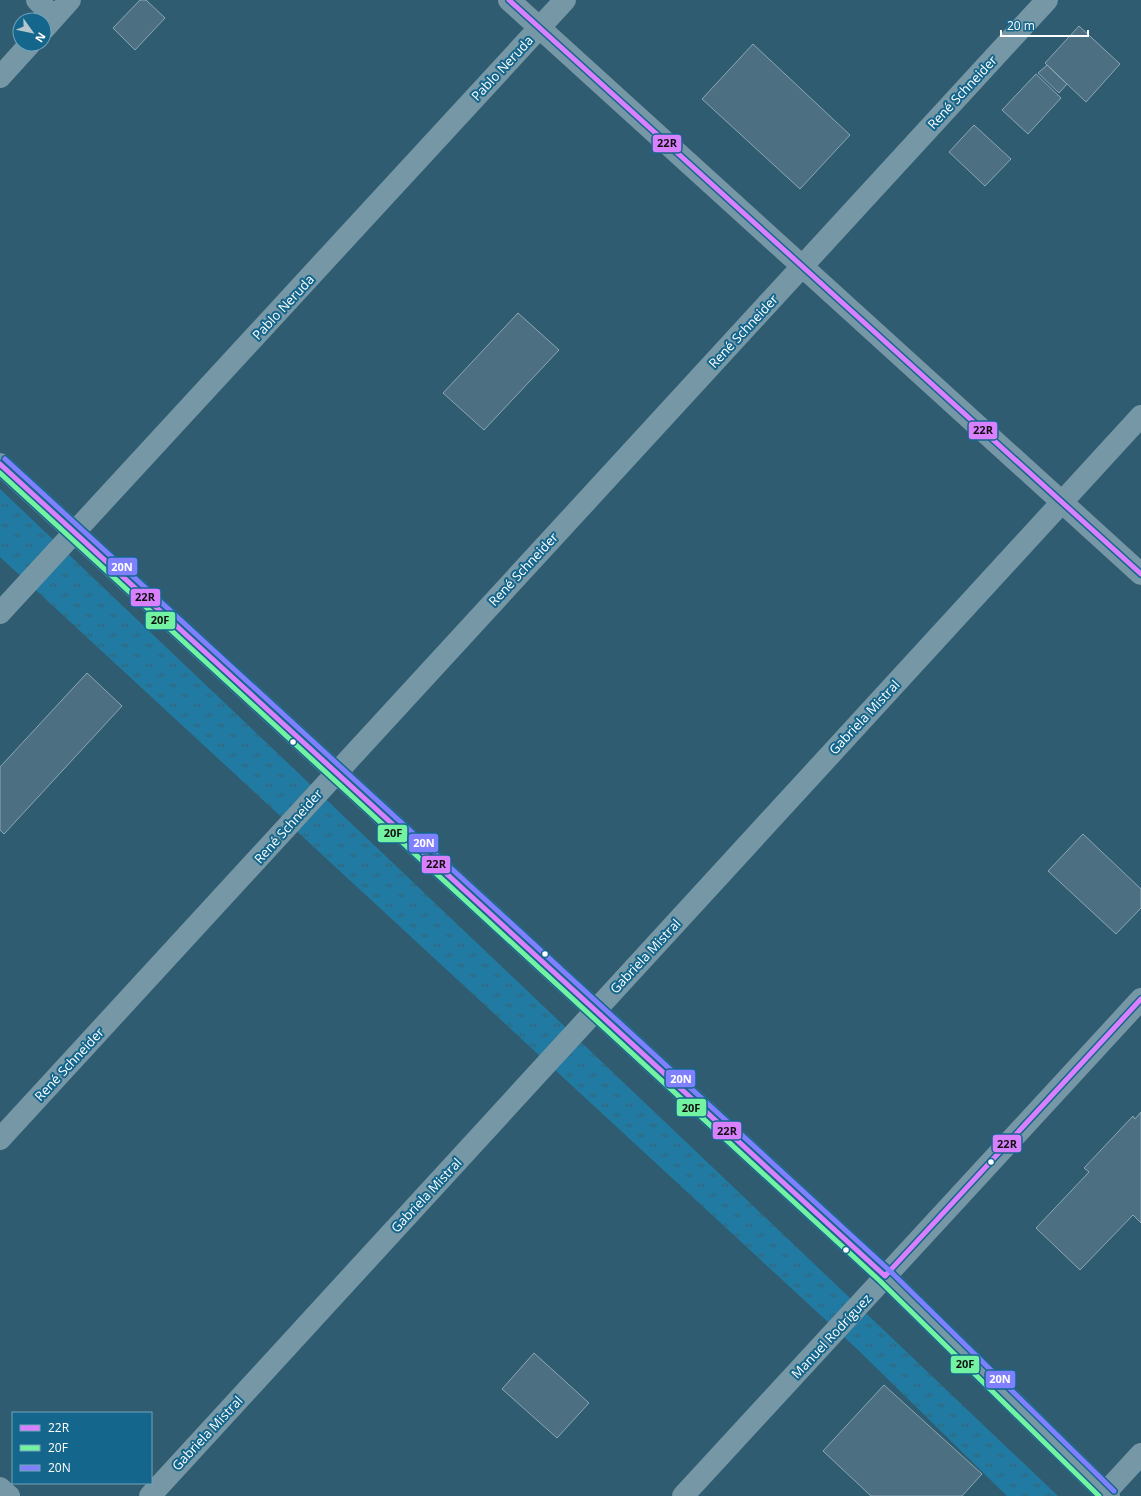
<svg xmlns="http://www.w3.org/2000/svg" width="1141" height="1496" font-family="'Open Sans',sans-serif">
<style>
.grass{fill:url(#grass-tufts)}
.building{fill:#4c7081;stroke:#8ba7b3}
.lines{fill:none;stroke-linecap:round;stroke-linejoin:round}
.minor{stroke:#7697a5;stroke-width:22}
.bus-1-casing{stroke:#14668c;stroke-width:8}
.bus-2-casing{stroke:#14668c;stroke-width:8}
.bus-3-casing{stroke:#14668c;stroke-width:8}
.bus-1{stroke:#d980ff;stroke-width:5}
.bus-2{stroke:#73f3a2;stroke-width:5}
.bus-3{stroke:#8080ff;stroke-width:5}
.bus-dot{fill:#fff;stroke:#14668c;stroke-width:1.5}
.labels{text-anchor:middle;stroke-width:4;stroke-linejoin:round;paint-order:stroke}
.street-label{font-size:13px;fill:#fff;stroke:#14668c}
.line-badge{stroke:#14668c;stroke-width:1.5}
.badge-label{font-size:11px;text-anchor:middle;font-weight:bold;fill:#fff}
.pale-badge-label{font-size:11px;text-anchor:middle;font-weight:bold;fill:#111}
</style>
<defs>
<pattern id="grass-tufts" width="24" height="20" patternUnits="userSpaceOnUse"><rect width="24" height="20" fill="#217aa1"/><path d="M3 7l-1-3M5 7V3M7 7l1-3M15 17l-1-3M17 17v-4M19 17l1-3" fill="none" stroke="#366376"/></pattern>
</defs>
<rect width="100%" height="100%" fill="#2f5c71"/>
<!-- grass -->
<path class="grass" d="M0,489L1058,1496H1007L856,1348L0,557Z"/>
<!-- building -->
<path class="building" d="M140,0H146L165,18L135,50L113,28Z
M1079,26L1120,64L1086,102L1045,63Z
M753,44L850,135L800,189L702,99Z
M1047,65L1067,84L1059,93L1038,73Z
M1036,74L1061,98L1028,134L1002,110Z
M974,125L1011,159L985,186L949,152Z
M518,313L559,350L484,430L443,393Z
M87,673L122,706L4,834L0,830V767Z
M1083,834L1141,889V908L1116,934L1048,871Z
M1141,1112V1223L1133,1215L1080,1270L1036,1228L1089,1172L1084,1168L1133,1116L1135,1119Z
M534,1353L589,1403L557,1438L502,1389Z
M884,1385L982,1474L962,1496H871L823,1451Z"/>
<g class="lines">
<!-- minor -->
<path class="minor" d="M37,0L54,17
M509,0L1141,574
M44,29L70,0
M0,77L30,44
M0,464L885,1276L1109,1496
M0,613L565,0
M0,1139L1047,0
M0,1488L9,1496
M1106,1492L1141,1454
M150,1496L1141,416
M683,1496L1141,999"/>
<!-- bus-1 casing -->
<g class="bus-1-casing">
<path id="bus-1" d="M509,0L1141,574
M0,464L885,1276L1141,999"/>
</g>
<!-- bus-2 casing -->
<g class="bus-2-casing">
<path id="bus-2" d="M0,473L880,1281L1099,1496"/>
</g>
<!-- bus-3 casing -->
<g class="bus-3-casing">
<path id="bus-3" d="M5,459L890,1271L1114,1491"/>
</g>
<!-- bus-1 -->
<use href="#bus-1" class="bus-1"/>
<!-- bus-2 -->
<use href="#bus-2" class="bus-2"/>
<!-- bus-3 -->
<use href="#bus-3" class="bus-3"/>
</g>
<!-- markers -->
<g class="bus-dot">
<circle cx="293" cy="742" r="3.5"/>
<circle cx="545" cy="954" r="3.5"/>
<circle cx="991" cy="1162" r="3.5"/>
<circle cx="846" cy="1250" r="3.5"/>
</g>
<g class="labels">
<!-- street labels -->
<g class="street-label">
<text transform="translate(502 68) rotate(-47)" y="5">Pablo Neruda</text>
<text transform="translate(962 92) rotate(-47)" y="5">René Schneider</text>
<text transform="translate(283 307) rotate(-47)" y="5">Pablo Neruda</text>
<text transform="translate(743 331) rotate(-47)" y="5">René Schneider</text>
<text transform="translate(523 569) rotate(-47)" y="5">René Schneider</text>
<text transform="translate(864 717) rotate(-47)" y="5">Gabriela Mistral</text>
<text transform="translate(288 826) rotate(-48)" y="5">René Schneider</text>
<text transform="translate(645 956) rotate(-47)" y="5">Gabriela Mistral</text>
<text transform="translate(69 1064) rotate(-47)" y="5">René Schneider</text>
<text transform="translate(426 1195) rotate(-47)" y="5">Gabriela Mistral</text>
<text transform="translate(831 1336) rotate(-47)" y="5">Manuel Rodríguez</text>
<text transform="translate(207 1433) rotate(-47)" y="5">Gabriela Mistral</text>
</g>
</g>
<g class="line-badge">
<rect x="652" y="134" width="30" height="19" rx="4" fill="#d980ff"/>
<rect x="968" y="421" width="30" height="19" rx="4" fill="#d980ff"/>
<rect x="107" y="557" width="31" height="19" rx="4" fill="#8080ff"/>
<rect x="130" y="588" width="31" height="19" rx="4" fill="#d980ff"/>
<rect x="145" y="611" width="31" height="19" rx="4" fill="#73f3a2"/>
<rect x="377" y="824" width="31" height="19" rx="4" fill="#73f3a2"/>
<rect x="408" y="833" width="31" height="20" rx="4" fill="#8080ff"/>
<rect x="421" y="855" width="30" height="19" rx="4" fill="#d980ff"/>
<rect x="665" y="1069" width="31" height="19" rx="4" fill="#8080ff"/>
<rect x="676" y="1098" width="31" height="19" rx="4" fill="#73f3a2"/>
<rect x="712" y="1121" width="30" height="19" rx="4" fill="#d980ff"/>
<rect x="992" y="1134" width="30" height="19" rx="4" fill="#d980ff"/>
<rect x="950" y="1355" width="30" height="19" rx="4" fill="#73f3a2"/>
<rect x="985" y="1370" width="31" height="19" rx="4" fill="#8080ff"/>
</g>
<g class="badge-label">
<text x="122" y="571">20N</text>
<text x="424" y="847">20N</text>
<text x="681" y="1083">20N</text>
<text x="1000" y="1383">20N</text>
</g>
<g class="pale-badge-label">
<text x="667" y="147">22R</text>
<text x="983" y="434">22R</text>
<text x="145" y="601">22R</text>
<text x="160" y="624">20F</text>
<text x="393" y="837">20F</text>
<text x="436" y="868">22R</text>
<text x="691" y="1112">20F</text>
<text x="727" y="1135">22R</text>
<text x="1007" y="1148">22R</text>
<text x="965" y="1368">20F</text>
</g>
<!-- legend -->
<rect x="12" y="1412" width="140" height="72" fill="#14668c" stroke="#72a3ba"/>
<rect x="20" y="1425" width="20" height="6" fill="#d980ff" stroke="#72a3ba"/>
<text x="48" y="1432" font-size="12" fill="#ffffff">22R</text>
<rect x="20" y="1445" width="20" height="6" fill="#73f3a2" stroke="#72a3ba"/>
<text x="48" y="1452" font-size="12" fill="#ffffff">20F</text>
<rect x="20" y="1465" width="20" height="6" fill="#8080ff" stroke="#72a3ba"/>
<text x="48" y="1472" font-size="12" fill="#ffffff">20N</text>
<!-- north arrow -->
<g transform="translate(32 32) rotate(123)"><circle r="19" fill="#14668c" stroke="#72a3ba"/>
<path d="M0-3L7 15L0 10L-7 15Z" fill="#b6c6cd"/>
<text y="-6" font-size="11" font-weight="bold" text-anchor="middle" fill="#ffffff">N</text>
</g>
<!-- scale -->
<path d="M1001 30v6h87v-6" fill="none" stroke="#ffffff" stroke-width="2"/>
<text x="1007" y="30" font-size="12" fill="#ffffff" stroke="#14668c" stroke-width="3" paint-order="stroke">20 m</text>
</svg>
